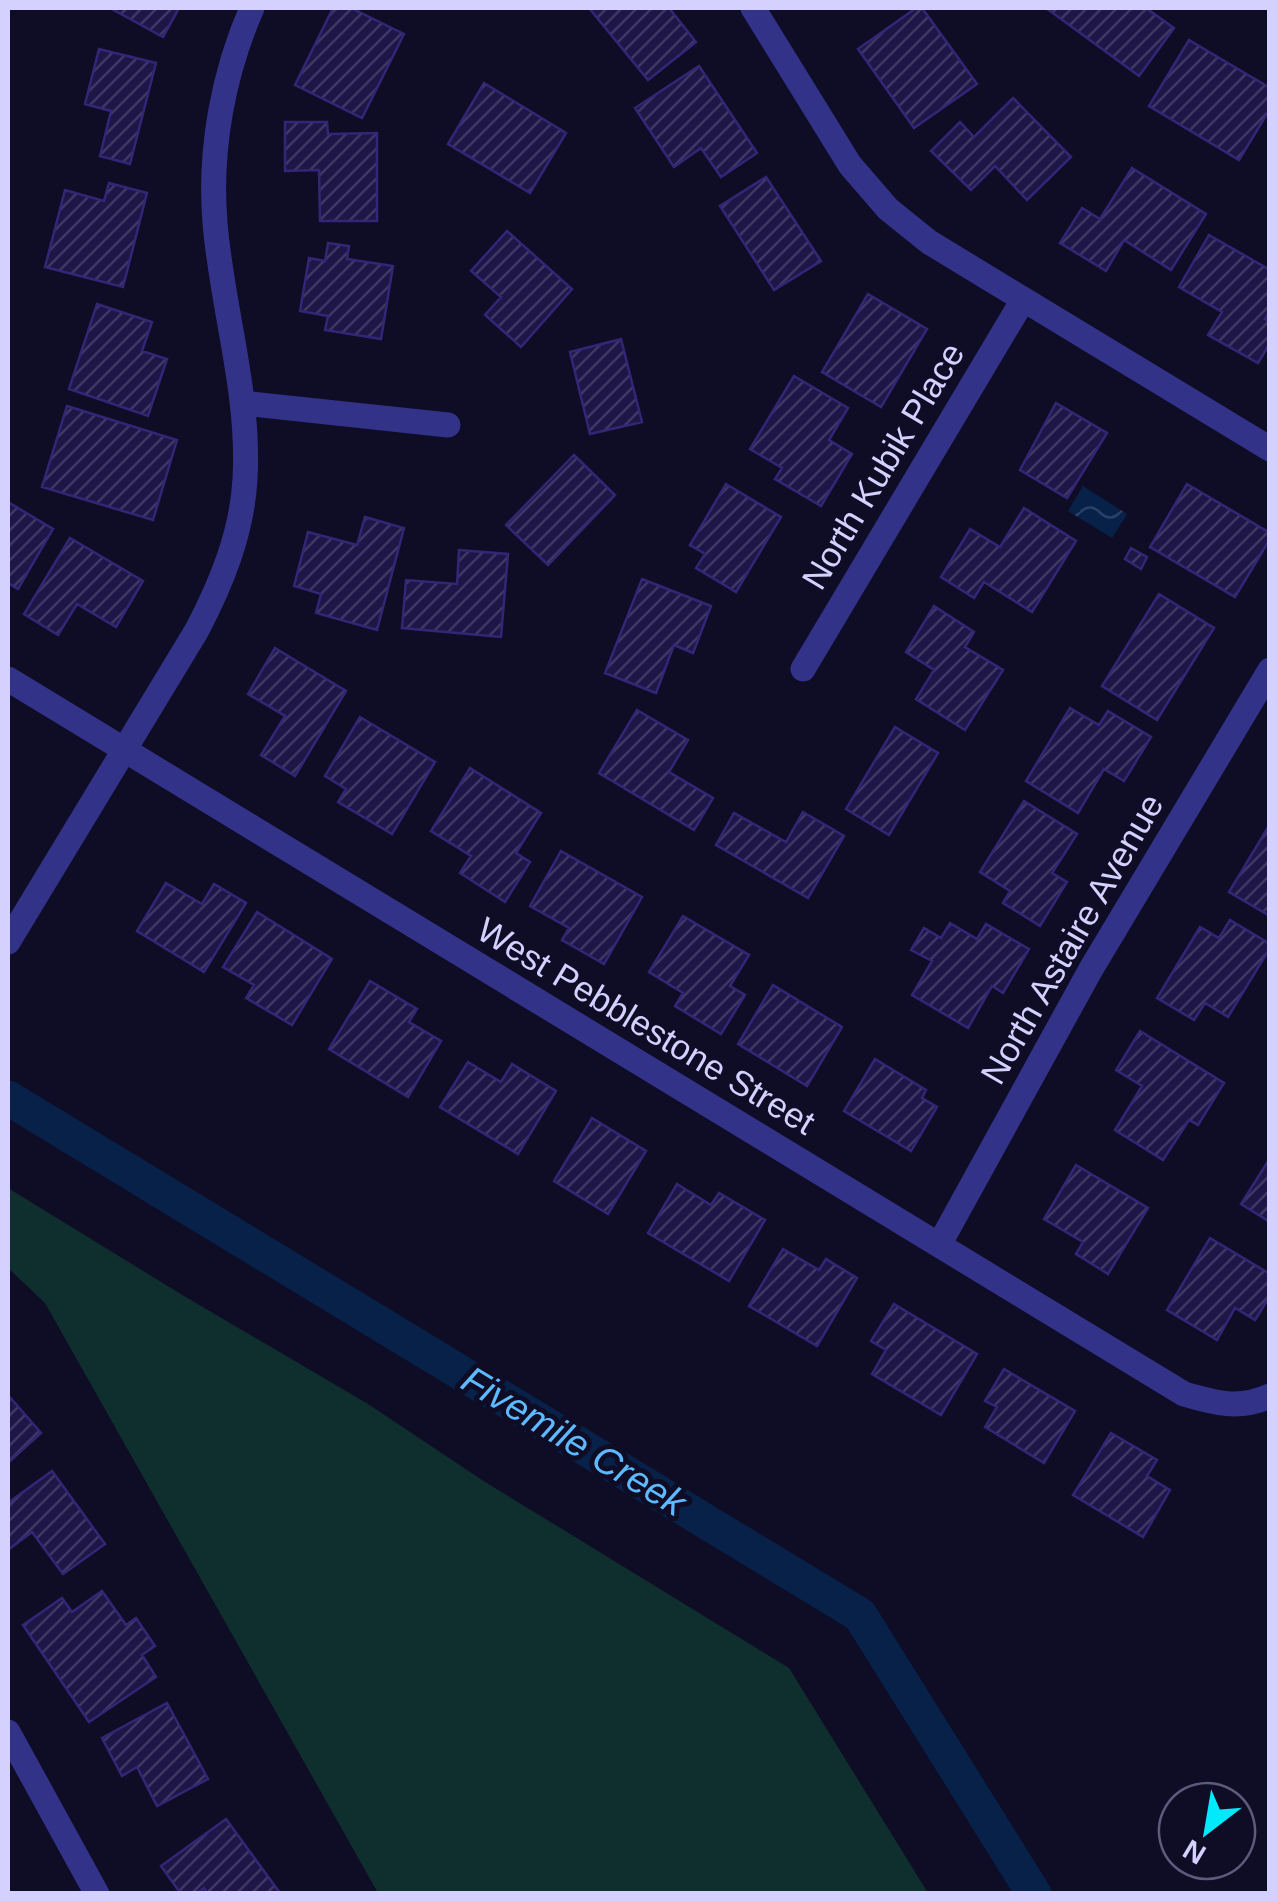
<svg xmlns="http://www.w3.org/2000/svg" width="1277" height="1901" font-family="Helvetica,sans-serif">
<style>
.park{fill:#0e2f2d}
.water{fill:url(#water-waves)}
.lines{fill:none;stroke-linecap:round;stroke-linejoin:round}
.canal{stroke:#072149;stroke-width:35}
.building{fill:url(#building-hatch);stroke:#332676;stroke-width:2.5}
.minor{stroke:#333289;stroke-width:25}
.labels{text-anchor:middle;stroke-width:10;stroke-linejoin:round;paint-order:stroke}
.street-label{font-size:35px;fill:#d4d0ff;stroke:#0f0c25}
.water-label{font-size:38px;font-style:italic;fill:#5ebaff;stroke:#0f0c25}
</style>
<defs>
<pattern id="water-waves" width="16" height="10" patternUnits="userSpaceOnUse" patternTransform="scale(2.5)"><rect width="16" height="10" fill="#072149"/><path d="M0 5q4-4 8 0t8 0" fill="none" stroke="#2a4064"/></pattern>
<pattern id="building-hatch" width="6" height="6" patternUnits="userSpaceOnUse" patternTransform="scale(2.5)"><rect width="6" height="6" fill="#1f1648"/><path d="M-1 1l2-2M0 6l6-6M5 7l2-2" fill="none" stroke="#3f3763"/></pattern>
</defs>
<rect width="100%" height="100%" fill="#0f0c25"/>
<!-- park -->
<path class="park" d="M8,1188L184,1296L368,1404L482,1480L789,1668L928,1893H378L45,1303L8,1268Z"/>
<!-- water -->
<path class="water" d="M1083,486L1127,514L1112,538L1068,511Z"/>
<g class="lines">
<!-- canal -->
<path class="canal" d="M8,1098L860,1615L1034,1894"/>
</g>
<!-- building -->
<path class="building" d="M110,8H179L163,37Z
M333,8H351L404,34L362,118L295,85Z
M589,8H669L696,42L648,80Z
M916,8H922L977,84L914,128L858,49Z
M1046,8H1146L1174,28L1139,76Z
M1189,40L1270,88V109L1239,160L1149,106Z
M99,49L156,63L130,164L100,156L111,111L85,104Z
M699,66L757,153L721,177L701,148L674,167L635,108Z
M484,83L566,133L530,193L448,144Z
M1013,98L1071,157L1027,200L995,166L971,190L931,151L960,122L974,137Z
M285,122H327L328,134L377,133V221H320L319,170L285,171Z
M1132,168L1206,214L1171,270L1124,240L1106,271L1060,243L1082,208L1100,219Z
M766,177L821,261L774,290L720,206Z
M109,183L147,193L123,287L45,267L65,190L104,201Z
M507,231L572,289L521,347L485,315L501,297L471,271Z
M1209,235L1270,270V311L1265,319L1270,322V343L1258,363L1208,335L1222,312L1179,287Z
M328,243L349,246L347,259L393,266L381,339L325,330L328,316L300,311L309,258L325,261Z
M868,294L927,329L881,407L822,372Z
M97,304L152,322L142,351L167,359L148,416L69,389Z
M621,339L642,422L590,434L570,352Z
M794,376L848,408L829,440L852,454L821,506L775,479L782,468L750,449Z
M1056,403L1107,433L1067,498L1020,470Z
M67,406L177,440L153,520L42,487Z
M574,455L615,495L548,565L506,525Z
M726,484L781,517L736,592L696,568L705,554L690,545Z
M1187,484L1270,533V539L1235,597L1150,547Z
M8,502L53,529L18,589L8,583Z
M1024,508L1076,541L1032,612L984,582L974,598L941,577L970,529L1000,547Z
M365,517L404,528L377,630L316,613L321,594L294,586L308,532L357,545Z
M70,538L143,581L116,627L77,604L58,635L24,614Z
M1131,548L1147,557L1141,569L1125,559Z
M459,550L508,554L501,637L402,628L406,580L457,584Z
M642,579L711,606L693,653L674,645L656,693L605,673Z
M1159,594L1214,628L1157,720L1102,686Z
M934,606L974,632L965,647L1003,670L965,730L916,699L934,670L906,652Z
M275,648L346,691L295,776L261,755L285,716L248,694Z
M1070,708L1099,725L1108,711L1151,737L1124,781L1104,769L1078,813L1026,781Z
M637,710L688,740L669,772L713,798L694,830L599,773Z
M360,717L435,762L392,834L338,802L346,789L325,776Z
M895,727L938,753L889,835L846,809Z
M470,768L541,813L516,853L530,862L505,902L460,873L471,856L431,831Z
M1024,801L1077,834L1052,873L1067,882L1040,926L1003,903L1010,891L980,872Z
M803,812L844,836L808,898L716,845L734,813L786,842Z
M1270,824V916L1229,892Z
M561,851L642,897L604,964L562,940L569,928L530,906Z
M166,883L202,904L214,884L246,903L204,972L137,931Z
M257,912L332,959L292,1025L246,998L254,985L223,967Z
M683,916L749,955L730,986L745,995L721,1034L675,1006L683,993L649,972Z
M1230,920L1270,944V948L1228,1017L1205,1003L1194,1020L1157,998L1200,927L1219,938Z
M950,923L977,939L986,924L1029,949L1003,993L992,986L968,1028L912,995L932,961L911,950L924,928L941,938Z
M370,981L417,1009L409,1022L441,1041L408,1097L329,1049Z
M773,985L842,1027L807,1086L738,1044Z
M1140,1031L1224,1083L1198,1125L1189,1120L1163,1160L1115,1130L1142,1086L1116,1070Z
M875,1059L926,1090L922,1098L937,1107L911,1151L844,1111Z
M468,1062L501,1082L512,1064L556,1091L518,1154L440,1107Z
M592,1118L646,1151L608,1214L554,1181Z
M1270,1158V1222L1241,1204Z
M1076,1165L1148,1208L1108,1274L1076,1254L1083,1242L1044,1219Z
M677,1184L711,1205L719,1193L765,1220L729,1281L648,1233Z
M1210,1238L1270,1274V1296L1255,1320L1235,1308L1217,1340L1167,1310Z
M783,1249L819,1270L826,1259L857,1278L817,1346L749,1306Z
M894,1304L977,1354L941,1415L872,1374L886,1350L871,1341Z
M1004,1369L1075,1411L1044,1463L985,1427L997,1407L985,1401Z
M8,1395L41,1433L8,1463Z
M1111,1433L1157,1460L1147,1476L1170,1490L1143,1537L1073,1495Z
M52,1471L105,1544L63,1574L32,1532L8,1550V1503Z
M102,1591L126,1625L136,1618L155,1646L142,1655L156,1677L89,1722L23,1625L62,1598L72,1612Z
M167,1703L208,1779L157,1806L137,1767L122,1776L102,1738Z
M226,1819L280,1893V1894H208L204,1888L197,1894H181L161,1866Z"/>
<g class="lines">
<!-- minor -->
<path class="minor" d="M753,8L850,165L888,209L929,242L1270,449
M242,403L448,425
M803,669L1023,300
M8,679L1184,1394C1215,1403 1239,1410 1270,1396
M8,942L197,630C222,582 242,533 245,479C250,392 222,308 215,223C209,150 223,74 252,8
M939,1245L1091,969L1270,670
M8,1732L97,1894"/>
</g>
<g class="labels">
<!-- street labels -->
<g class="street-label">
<text transform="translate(883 466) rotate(-59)" y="12">North Kubik Place</text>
<text transform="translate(1072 939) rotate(-60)" y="12">North Astaire Avenue</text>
<text transform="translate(646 1026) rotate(31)" y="12">West Pebblestone Street</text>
</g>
<!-- water labels -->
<g class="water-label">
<text transform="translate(574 1441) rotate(31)" y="13">Fivemile Creek</text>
</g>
</g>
<!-- border -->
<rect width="1277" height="1901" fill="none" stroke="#d4d0ff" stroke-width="20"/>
<!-- north arrow -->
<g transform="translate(1207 1831) rotate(211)"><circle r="48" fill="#0f0c25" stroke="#5e5a7c" stroke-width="2.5"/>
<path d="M0-8L18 38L0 25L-18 38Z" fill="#00eafb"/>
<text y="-15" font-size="28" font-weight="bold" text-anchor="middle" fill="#d4d0ff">N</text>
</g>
</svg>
